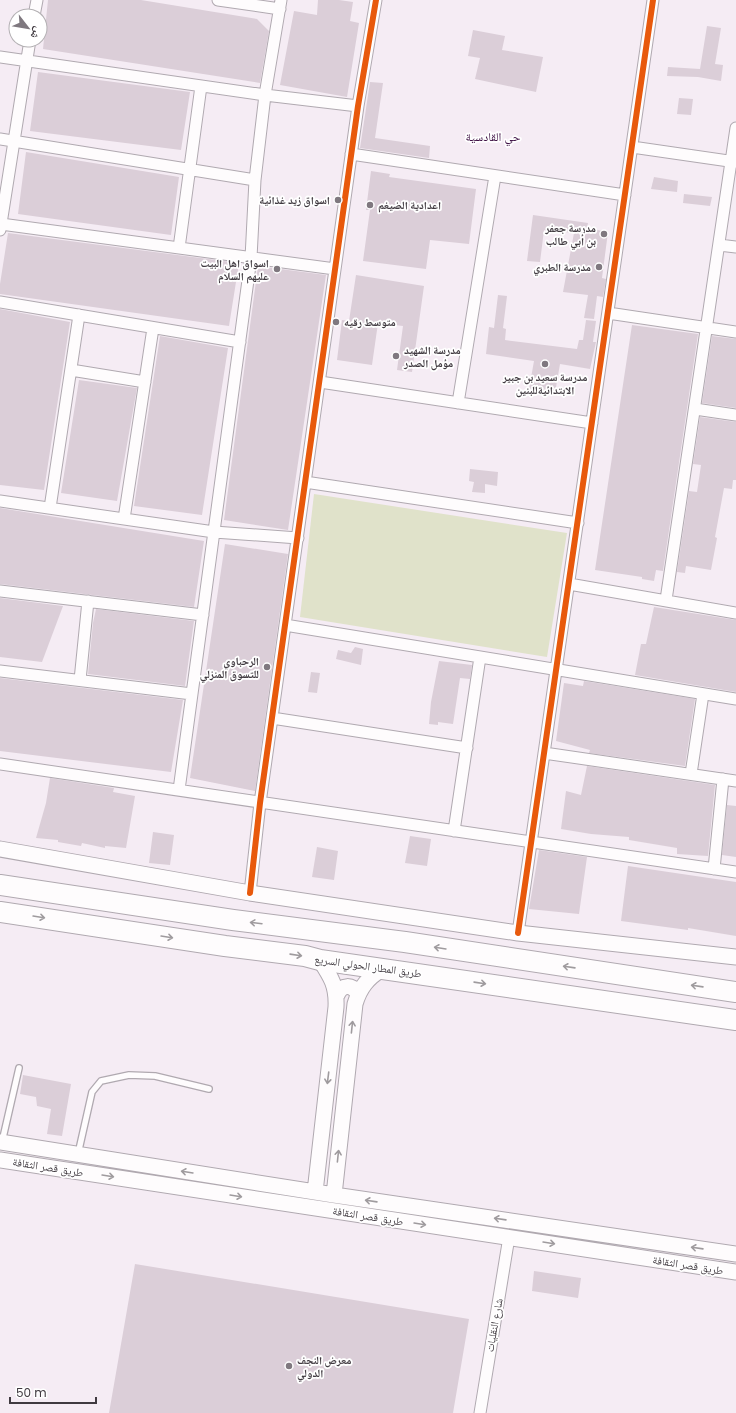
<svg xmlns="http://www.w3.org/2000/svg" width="736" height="1413" font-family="Poppins,'Noto Naskh Arabic',sans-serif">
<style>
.green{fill:#e0e2ca}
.building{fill:#dbced8}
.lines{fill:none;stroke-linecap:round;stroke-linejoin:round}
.lane-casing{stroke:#b0a9b0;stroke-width:8}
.street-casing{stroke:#b0a9b0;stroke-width:13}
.secondary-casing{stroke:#b0a9b0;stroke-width:17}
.highway-casing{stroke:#b0a9b0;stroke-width:22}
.lane{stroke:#fefcfd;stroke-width:5.5}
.street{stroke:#fefcfd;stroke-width:11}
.secondary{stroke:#fefcfd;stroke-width:15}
.highway{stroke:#fefcfd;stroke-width:20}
.cycleway-casing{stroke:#fff;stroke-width:8}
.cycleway{stroke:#e8590c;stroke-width:6}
.oneway{stroke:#9f9b9e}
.poi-dot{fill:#7f787f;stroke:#fff;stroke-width:1.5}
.labels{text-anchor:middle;stroke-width:3.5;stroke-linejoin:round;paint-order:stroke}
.poi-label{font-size:11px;font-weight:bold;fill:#403a40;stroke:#fff;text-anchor:end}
.street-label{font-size:11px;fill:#403a40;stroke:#fff}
.neighbourhood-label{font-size:12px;fill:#3f1245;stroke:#fff}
</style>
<rect width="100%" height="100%" fill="#f5ecf4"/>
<!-- green -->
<path class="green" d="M314,494L567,533L547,657L300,617Z"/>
<!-- building -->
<path class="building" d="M48,0H141L257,19L269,31L260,83L43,49Z
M318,0H339L353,2L350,21L359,23L347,97L280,85L294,11L317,15Z
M707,26L721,28L715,64L723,65L721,81L698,77L667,76L668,67L700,69Z
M473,30L505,36L502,50L543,57L536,92L475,79L480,58L468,56Z
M38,72L190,92L181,150L30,131Z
M370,82L383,83L375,138L430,146L429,158L360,148Z
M679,98L693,99L691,115L677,114Z
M26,152L179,177L171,235L18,214Z
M371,171L390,174L389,177L476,189L469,244L430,240L426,269L363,261L370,210H366Z
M654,177L678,181L677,192L651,189Z
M684,194L712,197L710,206L683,203Z
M533,215L588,223L587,228L608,232L602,278L606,279L603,297L597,296L594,319L584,318L588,295L563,292L574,233L544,230L540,262L527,261Z
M8,233L239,263L229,326L0,294V284Z
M258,266L326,275L288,530L224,520Z
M356,275L424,286L412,372L397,370L403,326L378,323L372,365L337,360L342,320L349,321Z
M498,295L507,296L503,328L506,329L505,340L577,349L579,340H583L586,320L596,321L593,342H596L590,369L560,364L555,393L529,389L534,361L486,354L489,327L494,328Z
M0,309L70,322L44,490L0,485Z
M632,325L698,334L663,571L656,570L654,581L642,579V577L595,570Z
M160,336L228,348L202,515L134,506Z
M712,336L736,339V408L702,403Z
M79,380L137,388L117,501L61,493Z
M700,417L736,422V480H733L732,489L724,488L715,537L717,538L711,570L686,566L685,573L677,572L689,491L697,492L701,465L693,464Z
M470,469L498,472L497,486L485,484V493L472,492L474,482L469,481Z
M0,508L204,541L194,607L0,584Z
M225,544L288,554L255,791L190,778Z
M0,598L63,606L42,662L0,657Z
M654,607L736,620V692L635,675L641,644H646Z
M96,609L194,621L185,686L88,674L93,623Z
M355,647L363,649L361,665L336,659L338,650L351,653Z
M439,661L472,665L470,679L460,678L453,724L438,722V725L429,724L431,702Z
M311,672L320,673L317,693L308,692Z
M0,678L183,700L171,772L0,751Z
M584,681L695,699L685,766L589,753L590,750L556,741L564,683L583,686Z
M587,766L715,785L708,856L677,854V848L629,840V837L591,834L561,829L566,791L581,795Z
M50,778L114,788L113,792L135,796L126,848L105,846V848L82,843L81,846L58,842V840L36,838L46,803Z
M727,805L736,806V857L722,855Z
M153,832L174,835L170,865L149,863Z
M410,836L431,839L427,866L405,863Z
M317,847L338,851L334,880L312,877Z
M539,850L587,857L579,914L529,909Z
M628,866L736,882V936L688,928V930L621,921Z
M23,1075L71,1084L62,1136L47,1134L51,1109L37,1106L36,1097L20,1094Z
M135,1264L469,1319L453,1413H109Z
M534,1271L581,1278L578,1298L532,1291Z"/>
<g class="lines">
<!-- lane casing -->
<g class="lane-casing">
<path id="lane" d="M2,1142L19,1068
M78,1154L92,1092L101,1081L129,1075L155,1076L209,1089"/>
</g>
<!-- street casing -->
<g class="street-casing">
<path id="street" d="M218,0L280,9
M34,16L37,0
M0,57L265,95L358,106
M0,139L255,180
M632,147L736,162
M351,154L625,195
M1,224L335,269
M0,230L30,40
M719,245L736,247
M179,248L201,86
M0,302L240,342
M608,313L736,332
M71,370L145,382
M320,382L592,423
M458,403L495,176
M695,409L736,415
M305,482L578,523
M0,501L214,532L298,538
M50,508L79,315
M124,519L153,328
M569,584L736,613
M0,591L203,615
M666,600L736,128
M285,625L736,699
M0,671L192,694
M80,680L88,601
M272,718L467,748
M544,753L736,781
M0,764L736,872
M691,774L703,694
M179,790L251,258L255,180L265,95L281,0
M454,831L480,657
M714,869L723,779
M250,893L260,803L358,106L376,0
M518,933L653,0
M480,1413L509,1237"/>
</g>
<!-- secondary casing -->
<g class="secondary-casing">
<path id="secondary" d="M0,849L250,893L518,933L736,957
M337,995C342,984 352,984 358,994
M0,1142L334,1195L736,1254
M0,1160L736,1272
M315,1192L336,1007C337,986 331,977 320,960
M334,1195L355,1004C360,987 368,978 382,969"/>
</g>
<!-- highway casing -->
<g class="highway-casing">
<path id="highway" d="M0,885L233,920L405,942L736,992
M0,912L225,946L305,956L320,960L736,1020"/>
</g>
<!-- lane -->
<use href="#lane" class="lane"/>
<!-- street -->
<use href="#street" class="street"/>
<!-- secondary -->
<use href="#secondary" class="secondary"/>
<!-- highway -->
<use href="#highway" class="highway"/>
<!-- cycleway casing -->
<g class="cycleway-casing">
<path id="cycleway" d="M250,893L260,803L358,106L376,0
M518,933L653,0"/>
</g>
<!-- cycleway -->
<use href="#cycleway" class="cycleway"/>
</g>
<!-- one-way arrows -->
<defs><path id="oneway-shaft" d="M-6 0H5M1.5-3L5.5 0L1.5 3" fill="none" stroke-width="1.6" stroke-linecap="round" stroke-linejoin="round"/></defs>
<g class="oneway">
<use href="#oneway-shaft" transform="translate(39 917) rotate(9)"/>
<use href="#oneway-shaft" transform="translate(256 923) rotate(-173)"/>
<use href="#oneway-shaft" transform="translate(167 937) rotate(9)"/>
<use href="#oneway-shaft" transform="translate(440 948) rotate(-171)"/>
<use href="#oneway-shaft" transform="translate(296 955) rotate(8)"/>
<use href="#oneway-shaft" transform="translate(569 967) rotate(-172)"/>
<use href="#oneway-shaft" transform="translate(480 983) rotate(8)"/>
<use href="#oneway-shaft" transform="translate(697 986) rotate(-172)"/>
<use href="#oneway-shaft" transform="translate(352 1027) rotate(-84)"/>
<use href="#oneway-shaft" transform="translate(328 1078) rotate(97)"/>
<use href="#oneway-shaft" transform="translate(338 1156) rotate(-84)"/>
<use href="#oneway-shaft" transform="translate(187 1172) rotate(-171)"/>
<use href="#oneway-shaft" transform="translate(108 1176) rotate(9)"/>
<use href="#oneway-shaft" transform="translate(236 1196) rotate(9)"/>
<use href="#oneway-shaft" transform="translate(371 1201) rotate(-172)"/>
<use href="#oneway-shaft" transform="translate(500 1219) rotate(-172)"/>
<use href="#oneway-shaft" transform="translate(420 1224) rotate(9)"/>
<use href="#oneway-shaft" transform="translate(549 1243) rotate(9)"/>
<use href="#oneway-shaft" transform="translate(697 1248) rotate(-172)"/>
</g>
<!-- markers -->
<g class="poi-dot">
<circle cx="338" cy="200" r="4"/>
<circle cx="370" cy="205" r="4"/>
<circle cx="604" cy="234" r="4"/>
<circle cx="599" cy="267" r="4"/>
<circle cx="277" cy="269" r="4"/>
<circle cx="336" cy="322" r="4"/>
<circle cx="396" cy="356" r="4"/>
<circle cx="545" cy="364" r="4"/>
<circle cx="267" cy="667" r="4"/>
<circle cx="289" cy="1366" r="4"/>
</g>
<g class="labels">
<!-- poi labels -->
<g class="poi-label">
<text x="330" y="204">اسواق زيد غذائية</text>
<text x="378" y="209" text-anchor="start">اعدادية الضيغم</text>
<text x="596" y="232">مدرسة جعفر<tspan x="596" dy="13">بن أبي طالب</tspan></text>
<text x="269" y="267">اسواق اهل البيت<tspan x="269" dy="13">عليهم السلام</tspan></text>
<text x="591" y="271">مدرسة الطبري</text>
<text x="344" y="326" text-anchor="start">متوسط رقيه</text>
<text x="404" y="354" text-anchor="start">مدرسة الشهيد<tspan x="404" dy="13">مؤمل الصدر</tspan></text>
<text x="545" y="381" text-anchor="middle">مدرسة سعيد بن جبير<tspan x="545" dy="13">الابتدائيةللبنين</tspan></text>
<text x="259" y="665">الرحباوي<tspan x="259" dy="13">للتسوق المنزلي</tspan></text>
<text x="297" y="1364" text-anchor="start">معرض النجف<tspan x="297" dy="13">الدولي</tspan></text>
</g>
<!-- street labels -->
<g class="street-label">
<text transform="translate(368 966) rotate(8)" y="4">طريق المطار الحولي السريع</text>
<text transform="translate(48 1167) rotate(9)" y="4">طريق قصر الثقافة</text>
<text transform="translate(368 1216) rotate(9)" y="4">طريق قصر الثقافة</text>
<text transform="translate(688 1265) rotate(9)" y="4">طريق قصر الثقافة</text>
<text transform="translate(494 1325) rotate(-80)" y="4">شارع النقليات</text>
</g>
<!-- neighbourhood labels -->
<g class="neighbourhood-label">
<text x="493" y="141">حي القادسية</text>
</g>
</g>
<!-- north arrow -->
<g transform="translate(28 28) rotate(121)"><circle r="19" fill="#ffffff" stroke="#b3b0b3"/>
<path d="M0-3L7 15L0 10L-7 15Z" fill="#7f787f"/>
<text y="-6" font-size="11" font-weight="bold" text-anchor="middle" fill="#403a40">ش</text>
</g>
<!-- scale -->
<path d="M10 1397v6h86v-6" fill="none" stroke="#403a40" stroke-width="2"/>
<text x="16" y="1397" font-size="12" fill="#403a40" stroke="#ffffff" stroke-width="3" paint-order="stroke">50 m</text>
</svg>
